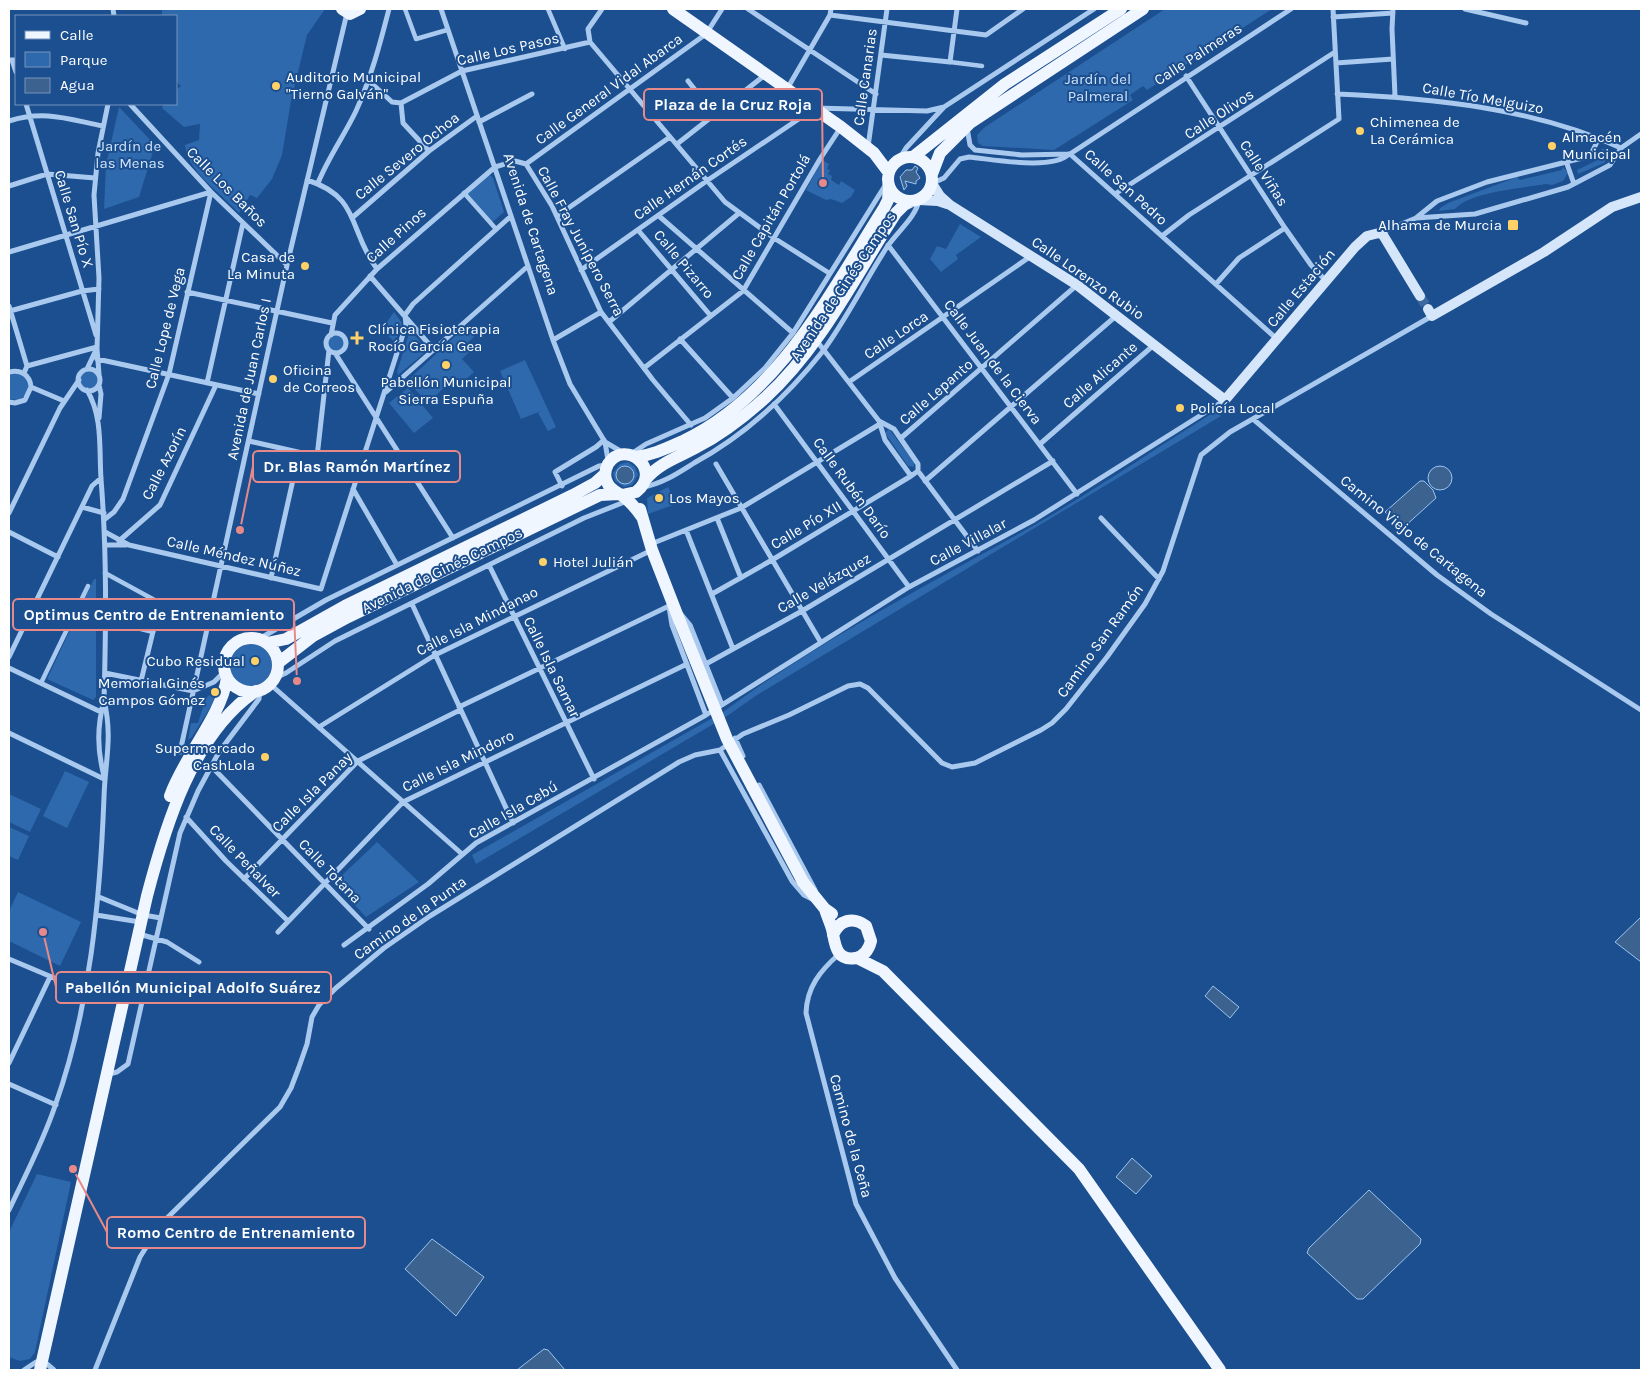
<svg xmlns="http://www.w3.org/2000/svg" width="1650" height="1379" font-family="Karla,sans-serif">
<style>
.green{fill:#2e69ad}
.water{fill:#3c6290;stroke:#9cc4f0}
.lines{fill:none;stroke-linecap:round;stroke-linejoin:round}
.secondary-tunnel{stroke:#3d69a0;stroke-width:10;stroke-dasharray:10 5;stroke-linecap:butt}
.pedestrian{stroke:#a9c9ee;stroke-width:4.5}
.minor{stroke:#a9c9ee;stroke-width:5}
.secondary{stroke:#d6e6fa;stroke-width:10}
.primary{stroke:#f0f6ff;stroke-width:12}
.primary-bridge{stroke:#f0f6ff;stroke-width:12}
.poi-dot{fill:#ffd166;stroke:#1b4f8f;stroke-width:2}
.labels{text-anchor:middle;stroke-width:4;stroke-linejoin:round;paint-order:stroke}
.street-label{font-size:15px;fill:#fff;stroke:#1b4f8f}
.poi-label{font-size:15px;fill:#fff;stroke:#1b4f8f;text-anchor:start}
.park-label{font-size:15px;fill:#cfe3fa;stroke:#1b4f8f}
.leader{fill:none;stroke:#e88989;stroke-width:2}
.callout-dot{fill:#e88989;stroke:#1b4f8f;stroke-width:2}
.callout{fill:#1b4f8f;stroke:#e88989;stroke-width:2}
.callout-label{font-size:16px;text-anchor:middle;font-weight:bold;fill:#fff}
</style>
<rect width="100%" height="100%" fill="#1b4f8f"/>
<!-- green -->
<path class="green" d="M162,9H325L307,35L291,101L282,155L272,179L257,198L250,195L239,213C222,194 187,171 185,145L199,140L200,124L184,127L162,108L164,104H176V90L181,86L176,81V16H162Z
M1165,9H1272L1147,90L1143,86L1130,95L1133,100L1054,150L983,146L978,143L977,135L985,127Z
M119,107L155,145L139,197L104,209L106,165Z
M1602,148L1611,154L1604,163L1578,174L1577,170L1600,159Z
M822,160L829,164L827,169L830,170L828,174L832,176L831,180L839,185L841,181L855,190L851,197L842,203L831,199L826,200L806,190Z
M1563,167L1568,173L1563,181L1552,185L1546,184C1523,188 1469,192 1455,209L1439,211L1440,208L1448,203L1517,177L1520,180L1562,170Z
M489,174L493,178L504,212L490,224L465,195Z
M960,224L981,237L956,255L958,259L941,272L930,259L937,246L946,249Z
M394,312L402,323L395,343L382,329Z
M465,327L474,337L464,346L469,352L462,359L474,372L456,388L450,382L428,403L407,381Z
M410,330L428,350L398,375L397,372Z
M328 343a8 8 0 1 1 16 0a8 8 0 1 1-16 0Z
M525,360L556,427L548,431L538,413L541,411L521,419L500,371Z
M80 380a9 9 0 1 1 18 0a9 9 0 1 1-18 0Z
M19,373L27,379L29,388L25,396L17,400L9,399V374Z
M408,388L433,418L414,433L389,403Z
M1216,411L1221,416L757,695L727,716L476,864L472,855L723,712C815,644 917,590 1017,535C1085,497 1150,452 1216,411Z
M889,429L914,462V467L908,466L885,433Z
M628,462L635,467L638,475L632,485L624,487L615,481L613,473L620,464Z
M668,487L676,504L648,514L647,498Z
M94,579H96V697L93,700L47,679Z
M230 665a21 21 0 1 1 42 0a21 21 0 1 1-42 0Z
M217,689L216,698L192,737L188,740L191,723H198L206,698Z
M65,771L89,782L67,828L43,816Z
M9,794L41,809L30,832L9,822Z
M9,827L29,836L18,860L9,856Z
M377,842L419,882L366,917L334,883Z
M18,892L81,922L60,966L9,941V911Z
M37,1174L71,1182L35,1352L30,1359L20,1361L9,1357V1232Z"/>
<!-- water -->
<path class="water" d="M915,166L918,168L916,172L920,178L916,181V184L905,181L907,186L904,190L900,177L906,170H912Z
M616 475a9 9 0 1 1 18 0a9 9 0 1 1-18 0Z
M1428 478a12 12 0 1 1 24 0a12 12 0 1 1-24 0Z
M1420,481H1424L1433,490L1436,498L1403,528L1399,527L1385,512Z
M1641,917V962L1615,942Z
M1213,986L1239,1007L1230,1018L1205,996Z
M1132,1158L1152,1176L1136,1194L1116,1177Z
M1369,1190L1421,1239L1420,1244L1363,1299H1357L1307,1253L1309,1248Z
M432,1239L484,1277L456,1316L405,1269Z
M544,1349L548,1350L565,1370H517Z"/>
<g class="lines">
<!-- secondary-tunnel -->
<path class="secondary-tunnel" d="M1420,296L1428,309"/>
<!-- pedestrian -->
<path class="pedestrian" d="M405,9L416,39L447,30
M548,9L565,49
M950,62L982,66
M464,193L496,229
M105,573L160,603
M105,620L153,632
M41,683L88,586"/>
<!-- minor -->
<path class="minor" d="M113,9L114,16
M441,9L553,340L570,384L605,442L608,460
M602,9L588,29L590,42L725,202L774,238L829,273
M748,9L876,94
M1393,9L1392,29L1395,96
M1465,9L1526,23
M830,15L986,35L1023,9
M1333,17L1393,13
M881,55L950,62L957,9
M9,60H16
M12,60L16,72
M1336,63L1393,59
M1186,76L1285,228L1311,265L1326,281
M369,81L392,102L401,103
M688,81L715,115
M787,89L830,15L831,9
M1337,94C1432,98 1534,108 1621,148
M401,103L462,71L590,42
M401,103L403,123L429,151
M26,104L96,335
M130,104L211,192L287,265
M9,121C45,110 67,119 103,126
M479,122L532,94
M967,128L970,145L975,150L1022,155L1070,154L1291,9
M677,144L765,75
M868,147L887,9
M1070,154L1277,339
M899,159L906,148L944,107L1094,9
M1566,161L1574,184
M526,164L706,34L722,9
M307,180C361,197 348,230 377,269
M318,183C328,158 344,136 356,111C371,78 380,44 389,9
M933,183L944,178L960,159L969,157C992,159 1052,171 1069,154
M9,186L47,174L95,178
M1115,194L1335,52
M557,216L670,137
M659,216L793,333
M353,217L429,151L477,116
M1416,218L1437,201L1487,182L1590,156L1599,138
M638,230L710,315
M1380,233L1416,218L1475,214L1568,187L1610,165L1621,148L1641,134
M1162,236L1189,215L1339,119L1333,9
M888,245L1077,494
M9,252L211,192L169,374L123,499L114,512L105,519
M581,270L708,180L815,108L927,111L944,107
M370,276L434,350
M1216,284L1239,258L1285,228
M187,292L332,323
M9,306L27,366L24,373
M10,311L82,291L99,289
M609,322L738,214
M326 343a10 10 0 1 1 20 0a10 10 0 1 1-20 0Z
M331,335L335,315L377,269L495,167L515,161L526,164L552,206L601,312L653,380L691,425
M680,339L733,398
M553,340L601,312
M816,340L879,421
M335,353L453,538
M97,359L259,394
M27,366L97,347
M644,368L743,291L820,159L841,127
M87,369L95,352
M78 380a11 11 0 1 1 22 0a11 11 0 1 1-22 0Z
M9,372C21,369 30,375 31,387L25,400L15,403L9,402
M99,374L97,349L99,278L94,195L98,153L108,104
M849,382L1031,256
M207,383L243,223
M99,385L101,394L99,418
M31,387L64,401
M87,390C103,417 99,449 101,479C107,553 106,626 104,700C97,727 97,749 104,776
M386,392L528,266
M774,404L909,587
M1253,419L1437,575L1491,614L1641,710
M879,421L894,429L918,464V471L911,476L885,440Z
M901,438L1077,285
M249,441L360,466
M605,442L622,452
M1040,444L1155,344
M631,454L646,444L705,418L733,398L765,368L793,333L886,184
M317,457L329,350
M716,464L820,641
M918,471L978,551
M925,481L1116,316
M562,486L555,472L596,447L604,440
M643,487C662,484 678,473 694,463C744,436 788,395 823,351C847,318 865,281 887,247C897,232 916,217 919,200
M353,489L397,565
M82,507L104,513
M9,513L60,408L79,380
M717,518L741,578
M1101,518L1159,579
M686,530L733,649
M9,532L58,557
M105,532L129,545L321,589
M119,541L160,505L216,385
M651,544L741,508L880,424
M105,545H126
M489,565L594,779
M271,578L299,453
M321,589L406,325L405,315L413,304L511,216
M712,594L772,560L911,476
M412,604L513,823
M669,607L672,625L706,715
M680,613L690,625L722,705
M259,639L326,600L599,466L607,465
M9,657L92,486L101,478
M706,664L802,611L1053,461
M9,668L101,712
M105,673L193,691L214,682L225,671
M275,678L286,673L335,641L584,518L627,501
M141,681L160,603L208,624
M270,684L462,854
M459,707L669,606
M319,727L435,655L652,550
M9,733L104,779
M735,738L743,756
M720,750L792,881L804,895L812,899
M180,752L287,265L347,13
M211,766L369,929
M759,785L815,890
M186,817L226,861L288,921
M244,879L358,761L460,710
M99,897L143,915L161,918
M96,915L140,922
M278,932L403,802L687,664
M139,934L167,942L199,962
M344,945L428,884L476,843L706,715L909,587L1034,520L1225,400
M839,954C820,971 807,987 806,1013L856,1204L895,1278L957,1370
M9,959L85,991
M145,990L176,998
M9,1063L50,977
M109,1074L117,1072L128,1064L180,833L198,791L219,752L259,699L260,690
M9,1084L56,1105
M9,1210C25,1176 43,1142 55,1106C90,1008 100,901 104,797C105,761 113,738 104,700
M24,1370L36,1362L47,1364L54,1370
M95,1370L140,1257L161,1224L280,1107L291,1088L299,1067L307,1044L312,1017L319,1005L336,988L384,948L430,916L679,762L695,755L720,750L743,734L789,715L848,686L860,684L868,688L942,763L952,767L975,763L1041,730L1052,723L1066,709L1107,657L1145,604L1163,571L1201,455L1230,432L1432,316"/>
<!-- secondary -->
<path class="secondary" d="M933,185L940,196L950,205L1077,285L1225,400L1355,247L1367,236L1379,233L1383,235L1420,296
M919,200L938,201L947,204
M1428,309L1432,316L1544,252L1612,207L1641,197"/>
<!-- primary -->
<path class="primary" d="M342,9L350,14L360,9
M673,9L841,127L874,153L889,173
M888 179a22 22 0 1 1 44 0a22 22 0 1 1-44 0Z
M913,157L1005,84L1121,9
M932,174L940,153L970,123L1143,9
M636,457C653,455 667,448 683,441C779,395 829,295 884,208L888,200L889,187
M646,479C659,463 679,457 697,447C722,434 744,417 765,398C821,347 855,276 896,213L904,205L912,201
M622,495L636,492C664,470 625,438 608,464C605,470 604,476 607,482C610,491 618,492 624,497C631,502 637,510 642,517
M640,509L652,550L680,622
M224 665a27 27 0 1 1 54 0a27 27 0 1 1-54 0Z
M267,643L286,639L345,606L573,495L595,483L605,474
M278,663L313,636L348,617L600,495L619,494
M170,796C184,756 221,717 227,678
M803,882L825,909L832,914
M825,909C827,916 830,922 832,929C835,942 835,962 856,958C864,956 869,949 871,941L866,926C853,916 839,920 833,935
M857,958L883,971L1079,1169L1220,1370
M40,1370L147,896C165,827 193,733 256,691"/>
<!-- primary-bridge -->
<path class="primary-bridge" d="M680,622L727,739L803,882"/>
</g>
<!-- markers -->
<g class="poi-dot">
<circle cx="276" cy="86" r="5"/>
<circle cx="1360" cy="131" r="5"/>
<circle cx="1552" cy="146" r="5"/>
<rect x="1507" y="219" width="12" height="12" rx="2.5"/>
<circle cx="305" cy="266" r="5"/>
<path d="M354.5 330.5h5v5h5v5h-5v5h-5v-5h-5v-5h5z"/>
<circle cx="446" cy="365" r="5"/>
<circle cx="273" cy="379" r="5"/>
<circle cx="1180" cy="408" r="5"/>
<circle cx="659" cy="498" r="5"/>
<circle cx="543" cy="562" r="5"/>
<circle cx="255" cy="661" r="5"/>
<circle cx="215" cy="692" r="5"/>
<circle cx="265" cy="757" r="5"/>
</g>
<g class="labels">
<!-- street labels -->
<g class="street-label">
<text transform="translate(508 49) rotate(-13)" y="5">Calle Los Pasos</text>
<text transform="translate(1198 54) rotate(-33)" y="5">Calle Palmeras</text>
<text transform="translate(865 77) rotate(-82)" y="5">Calle Canarias</text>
<text transform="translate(609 89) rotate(-36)" y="5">Calle General Vidal Abarca</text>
<text transform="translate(1483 98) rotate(10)" y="5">Calle Tío Melguizo</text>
<text transform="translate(1219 114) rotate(-33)" y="5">Calle Olivos</text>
<text transform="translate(407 156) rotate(-39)" y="5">Calle Severo Ochoa</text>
<text transform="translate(1264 173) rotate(57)" y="5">Calle Viñas</text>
<text transform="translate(690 178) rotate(-35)" y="5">Calle Hernán Cortés</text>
<text transform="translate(227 187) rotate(45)" y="5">Calle Los Baños</text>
<text transform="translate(1126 187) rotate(42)" y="5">Calle San Pedro</text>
<text transform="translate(771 217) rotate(-60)" y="5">Calle Capitán Portolá</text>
<text transform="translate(74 219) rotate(73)" y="5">Calle San Pío X</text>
<text transform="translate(531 224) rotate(72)" y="5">Avenida de Cartagena</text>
<text transform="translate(396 235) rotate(-42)" y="5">Calle Pinos</text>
<text transform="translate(581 241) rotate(62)" y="5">Calle Fray Junípero Serra</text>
<text transform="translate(684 264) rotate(50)" y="5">Calle Pizarro</text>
<text transform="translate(1088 278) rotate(35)" y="5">Calle Lorenzo Rubio</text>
<text transform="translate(843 286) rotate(-56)" y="5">Avenida de Ginés Campos</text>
<text transform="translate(1301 288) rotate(-50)" y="5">Calle Estación</text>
<text transform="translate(165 328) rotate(-76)" y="5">Calle Lope de Vega</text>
<text transform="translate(896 335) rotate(-34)" y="5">Calle Lorca</text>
<text transform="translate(993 362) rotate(53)" y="5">Calle Juan de la Cierva</text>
<text transform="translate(1100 375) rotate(-41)" y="5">Calle Alicante</text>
<text transform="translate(249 379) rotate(-78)" y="5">Avenida de Juan Carlos I</text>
<text transform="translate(936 392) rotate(-41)" y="5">Calle Lepanto</text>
<text transform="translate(164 463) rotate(-63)" y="5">Calle Azorín</text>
<text transform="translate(852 488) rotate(54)" y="5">Calle Rubén Darío</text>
<text transform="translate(806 525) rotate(-31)" y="5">Calle Pío XII</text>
<text transform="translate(1414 536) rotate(39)" y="5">Camino Viejo de Cartagena</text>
<text transform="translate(968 542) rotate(-28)" y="5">Calle Villalar</text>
<text transform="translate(234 556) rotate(13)" y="5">Calle Méndez Núñez</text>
<text transform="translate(442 570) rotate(-26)" y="5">Avenida de Ginés Campos</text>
<text transform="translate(824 583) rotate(-30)" y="5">Calle Velázquez</text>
<text transform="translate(477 621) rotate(-27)" y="5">Calle Isla Mindanao</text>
<text transform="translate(1100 641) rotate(-54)" y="5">Camino San Ramón</text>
<text transform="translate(552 667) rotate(64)" y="5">Calle Isla Samar</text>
<text transform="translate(458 761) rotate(-26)" y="5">Calle Isla Mindoro</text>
<text transform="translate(312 792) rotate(-45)" y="5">Calle Isla Panay</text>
<text transform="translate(513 810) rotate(-30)" y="5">Calle Isla Cebú</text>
<text transform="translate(245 861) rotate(46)" y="5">Calle Peñalver</text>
<text transform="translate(330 871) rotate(46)" y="5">Calle Totana</text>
<text transform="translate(410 918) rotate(-35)" y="5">Camino de la Punta</text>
<text transform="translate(851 1136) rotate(75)" y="5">Camino de la Ceña</text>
</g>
<!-- poi labels -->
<g class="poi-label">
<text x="286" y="82">Auditorio Municipal<tspan x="286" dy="17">"Tierno Galván"</tspan></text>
<text x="1370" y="127">Chimenea de<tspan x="1370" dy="17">La Cerámica</tspan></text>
<text x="1562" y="142">Almacén<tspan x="1562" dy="17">Municipal</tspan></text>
<text x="1502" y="230" text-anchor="end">Alhama de Murcia</text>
<text x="295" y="262" text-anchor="end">Casa de<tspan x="295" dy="17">La Minuta</tspan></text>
<text x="368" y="334">Clínica Fisioterapia<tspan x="368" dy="17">Rocío García Gea</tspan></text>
<text x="283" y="375">Oficina<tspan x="283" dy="17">de Correos</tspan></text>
<text x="446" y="387" text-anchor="middle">Pabellón Municipal<tspan x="446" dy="17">Sierra Espuña</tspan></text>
<text x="1190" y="413">Policía Local</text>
<text x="669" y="503">Los Mayos</text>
<text x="553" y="567">Hotel Julián</text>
<text x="245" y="666" text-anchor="end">Cubo Residual</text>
<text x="205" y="688" text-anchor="end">Memorial Ginés<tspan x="205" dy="17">Campos Gómez</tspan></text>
<text x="255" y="753" text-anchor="end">Supermercado<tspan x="255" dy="17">CashLola</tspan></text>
</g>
<!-- park labels -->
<g class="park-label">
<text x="1098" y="84">Jardín del<tspan x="1098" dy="17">Palmeral</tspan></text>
<text x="130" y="151">Jardín de<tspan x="130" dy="17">las Menas</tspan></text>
</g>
</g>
<!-- callouts -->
<path class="leader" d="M823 183L822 105M240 530L253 466M297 681L294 615M43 932L56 987M73 1169L107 1232"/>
<g class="callout-dot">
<circle cx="823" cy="183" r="5"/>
<circle cx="240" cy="530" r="5"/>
<circle cx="297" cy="681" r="5"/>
<circle cx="43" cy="932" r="5"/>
<circle cx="73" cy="1169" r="5"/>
</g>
<g class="callout">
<rect x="644" y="89" width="178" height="31" rx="5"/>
<rect x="253" y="451" width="207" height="31" rx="5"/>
<rect x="13" y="599" width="281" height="31" rx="5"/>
<rect x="56" y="972" width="275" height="31" rx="5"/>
<rect x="107" y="1217" width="258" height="31" rx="5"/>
</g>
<g class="callout-label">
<text x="733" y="110">Plaza de la Cruz Roja</text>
<text x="357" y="472">Dr. Blas Ramón Martínez</text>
<text x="154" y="620">Optimus Centro de Entrenamiento</text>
<text x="193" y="993">Pabellón Municipal Adolfo Suárez</text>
<text x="236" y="1238">Romo Centro de Entrenamiento</text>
</g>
<!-- border -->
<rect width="1650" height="1379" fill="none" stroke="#ffffff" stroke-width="20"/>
<!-- legend -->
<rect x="15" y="15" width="162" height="90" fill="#1b4f8f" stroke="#7695bc"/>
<rect x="25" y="31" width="25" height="8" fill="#f0f6ff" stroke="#7695bc"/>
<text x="60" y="40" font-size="15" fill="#ffffff">Calle</text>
<rect x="25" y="52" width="25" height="15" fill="#2e69ad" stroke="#7695bc"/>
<text x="60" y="65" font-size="15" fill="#ffffff">Parque</text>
<rect x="25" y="78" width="25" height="15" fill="#3c6290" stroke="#7695bc"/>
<text x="60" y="90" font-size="15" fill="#ffffff">Agua</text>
</svg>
